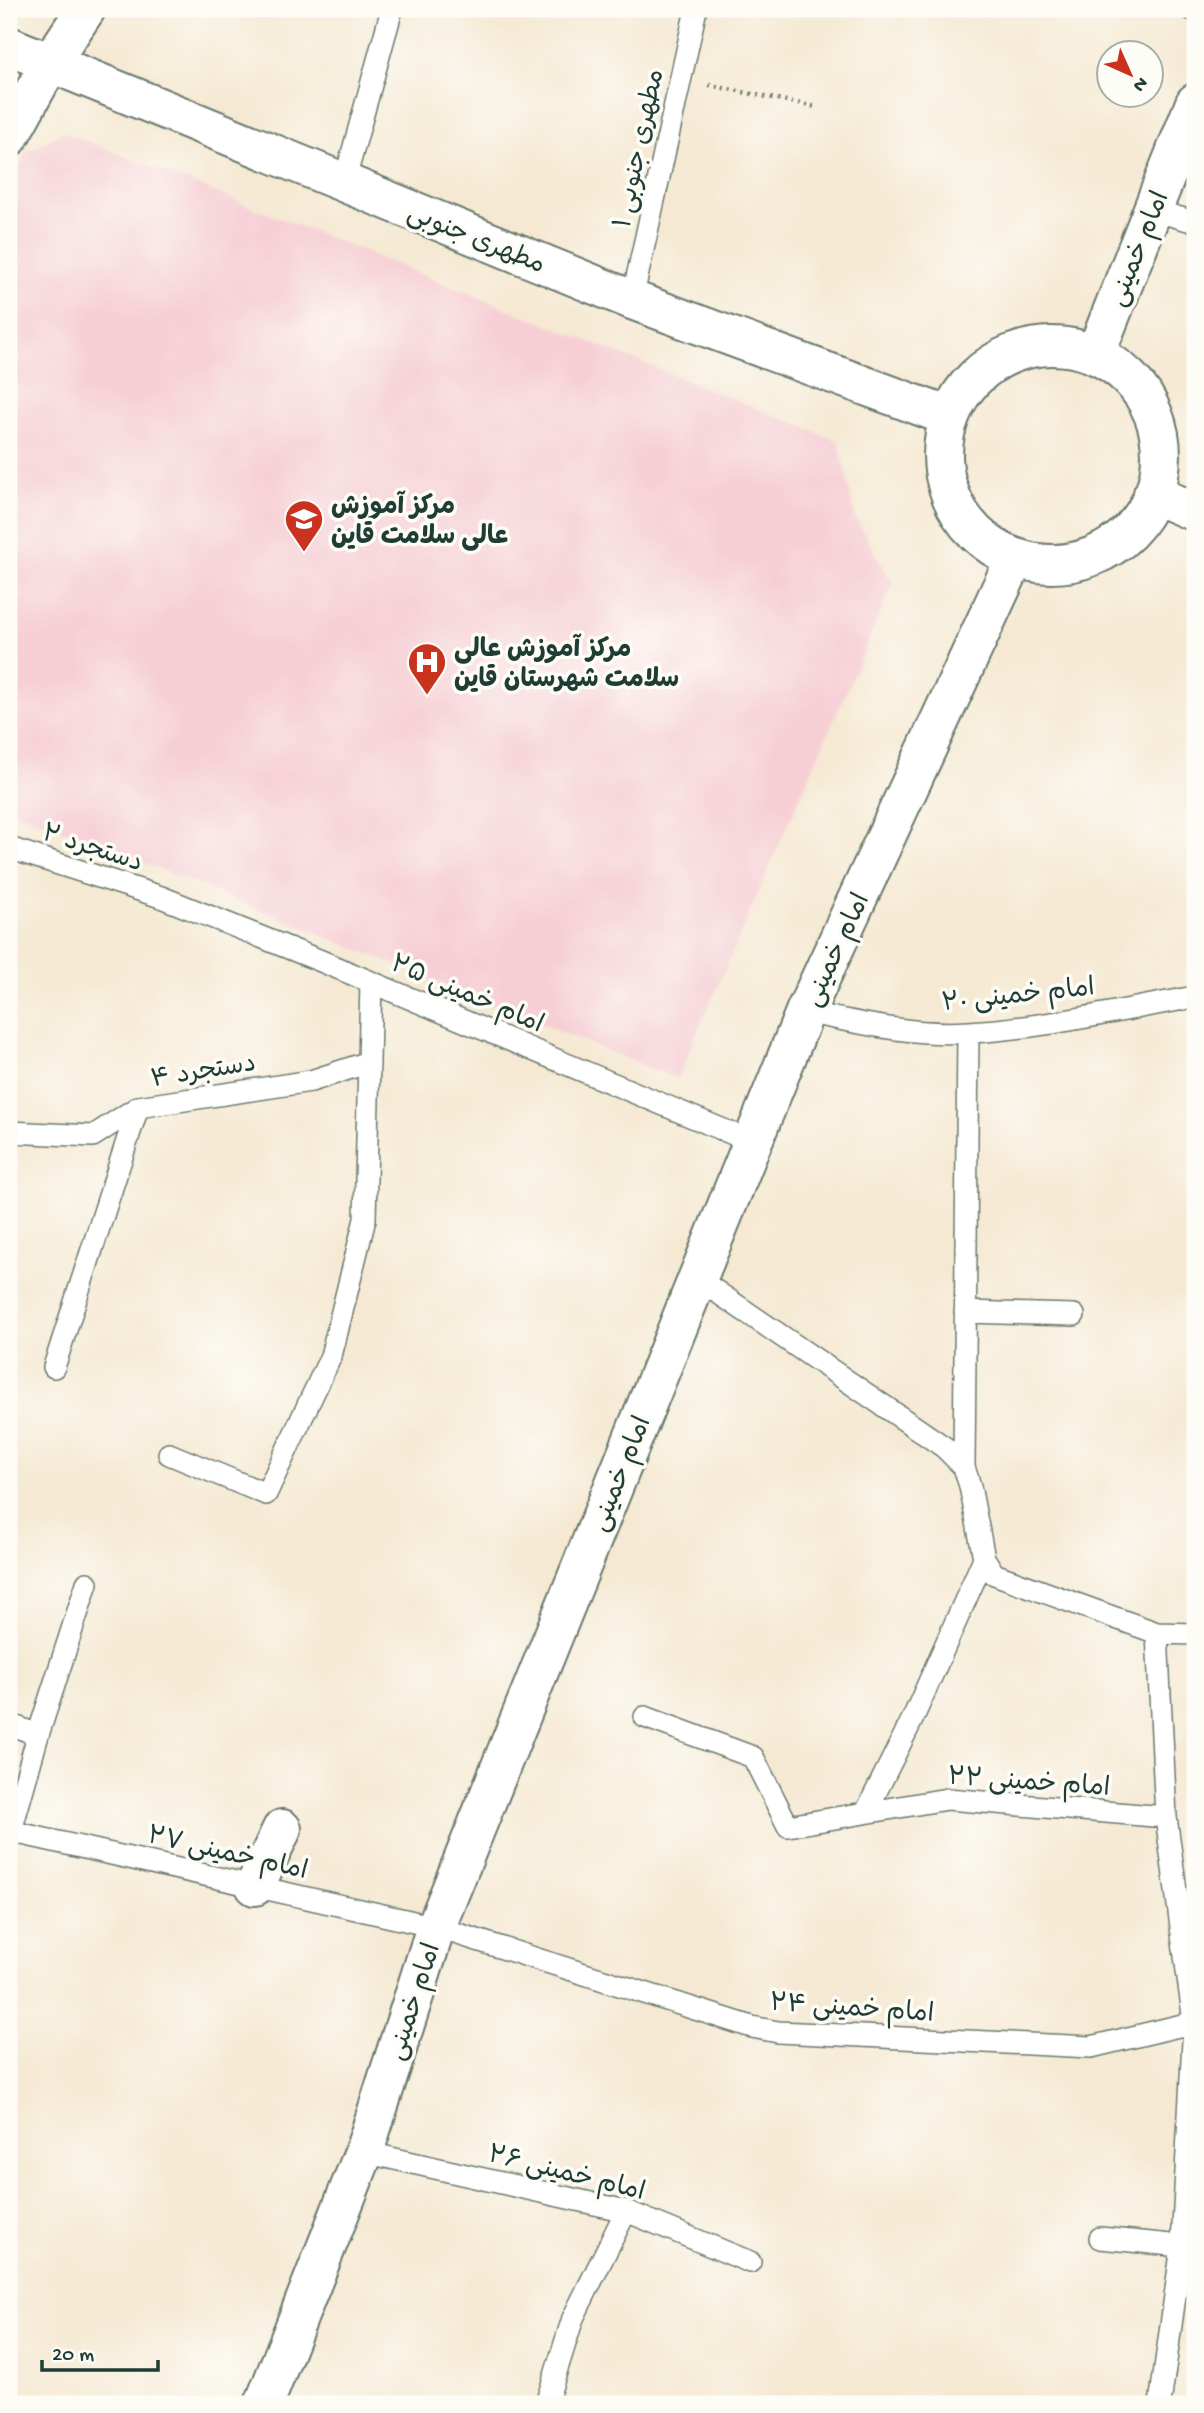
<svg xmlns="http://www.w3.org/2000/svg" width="1204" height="2413" font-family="'Gochi Hand','Playpen Sans Arabic',sans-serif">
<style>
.built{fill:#f6cfd5}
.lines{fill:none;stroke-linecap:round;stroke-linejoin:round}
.lane-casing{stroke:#6a796c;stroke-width:24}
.street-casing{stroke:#6a796c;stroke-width:42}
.secondary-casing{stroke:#6a796c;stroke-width:42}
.path{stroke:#6a796c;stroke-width:4.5;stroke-dasharray:2 5;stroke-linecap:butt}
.lane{stroke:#fff;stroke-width:21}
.street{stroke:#fff;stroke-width:38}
.secondary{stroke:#fff;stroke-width:38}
.labels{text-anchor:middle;stroke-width:7;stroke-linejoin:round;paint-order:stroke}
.street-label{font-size:26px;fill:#1f3d34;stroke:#fdfcf7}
.poi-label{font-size:26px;font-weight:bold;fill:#1f3d34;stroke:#fdfcf7;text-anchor:start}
</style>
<rect width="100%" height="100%" fill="#fdfcf7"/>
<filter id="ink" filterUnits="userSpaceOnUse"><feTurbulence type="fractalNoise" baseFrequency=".0143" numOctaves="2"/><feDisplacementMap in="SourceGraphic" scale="14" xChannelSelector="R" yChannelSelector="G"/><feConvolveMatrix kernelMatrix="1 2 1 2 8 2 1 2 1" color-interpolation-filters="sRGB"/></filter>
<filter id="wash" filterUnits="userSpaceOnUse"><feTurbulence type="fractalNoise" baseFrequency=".00686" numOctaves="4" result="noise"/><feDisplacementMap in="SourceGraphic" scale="28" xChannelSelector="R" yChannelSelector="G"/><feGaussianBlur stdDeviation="1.57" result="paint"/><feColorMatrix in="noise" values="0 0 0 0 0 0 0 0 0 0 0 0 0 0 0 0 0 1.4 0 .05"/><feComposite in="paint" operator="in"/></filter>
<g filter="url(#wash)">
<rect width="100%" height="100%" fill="#f5e9d3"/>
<!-- built -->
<path class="built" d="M64,132L839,441L855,517L893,584L677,1079L9,808V190L27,152Z"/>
</g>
<g filter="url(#ink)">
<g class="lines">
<!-- lane casing -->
<g class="lane-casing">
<path id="lane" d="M1191,9L1195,11
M344,183L392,9
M1152,210L1195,222
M632,300L696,9
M9,848L161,897L321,961L752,1142
M805,1012C859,1023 914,1036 969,1032C1045,1028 1121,1010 1195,997
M9,1132L93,1136L138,1107L311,1081L369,1062
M698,1279L944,1447L964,1467L970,1486L984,1558L994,1574L1157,1633L1195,1634
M965,1312L1074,1315
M54,1367L138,1107
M169,1454L266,1494L331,1356L365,1219L371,982
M964,1467L968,1033
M1157,1633L1166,1817L1194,2022L1182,2246L1160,2404
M645,1717L753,1757L788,1826L947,1799L1166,1817
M9,1724L38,1735L11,1831
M38,1735L87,1583
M866,1812L913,1718L984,1558
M9,1831L436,1927L752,2027L778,2032L1091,2047L1195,2022
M364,2152L626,2211L750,2262
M1100,2238L1182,2246
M546,2404L573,2318L626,2211"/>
</g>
<!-- street casing -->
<g class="street-casing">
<path id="street" d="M9,137L50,63L86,9
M255,1886L282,1829"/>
</g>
<!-- secondary casing -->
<g class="secondary-casing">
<path id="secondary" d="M9,46L632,300L950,417
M943 455a109 109 0 1 1 218 0a109 109 0 1 1-218 0Z
M1095,355L1195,103
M1153,494L1195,512
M264,2404L364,2152L436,1927L805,1012L1015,558"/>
</g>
<!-- path -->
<path class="path" d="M709,85L816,107"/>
<!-- lane -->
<use href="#lane" class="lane"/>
<!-- street -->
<use href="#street" class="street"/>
<!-- secondary -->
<use href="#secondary" class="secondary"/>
</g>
</g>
<!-- icons -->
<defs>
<g id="university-pin" transform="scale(2.0125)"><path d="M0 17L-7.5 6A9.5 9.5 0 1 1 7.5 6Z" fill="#c8321e" stroke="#fdfcf7"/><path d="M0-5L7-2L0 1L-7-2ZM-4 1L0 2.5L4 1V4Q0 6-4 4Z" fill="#fff"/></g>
<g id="hospital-pin" transform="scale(2.0125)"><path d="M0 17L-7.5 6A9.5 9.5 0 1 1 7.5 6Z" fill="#c8321e" stroke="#fdfcf7"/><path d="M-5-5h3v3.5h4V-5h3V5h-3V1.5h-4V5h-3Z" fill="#fff"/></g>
</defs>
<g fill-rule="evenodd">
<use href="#university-pin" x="304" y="519"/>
<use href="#hospital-pin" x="427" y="662"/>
</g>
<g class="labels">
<!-- street labels -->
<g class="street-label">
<text transform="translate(637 148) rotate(-78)" y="9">مطهری جنوبی ۱</text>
<text transform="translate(477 237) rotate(22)" y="9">مطهری جنوبی</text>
<text transform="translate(1137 248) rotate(-68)" y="9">امام خمینی</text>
<text transform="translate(93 846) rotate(18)" y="9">دستجرد ۲</text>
<text transform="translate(835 949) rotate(-65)" y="9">امام خمینی</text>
<text transform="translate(468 992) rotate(23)" y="9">امام خمینی ۲۵</text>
<text transform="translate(1018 993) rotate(-6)" y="9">امام خمینی ۲۰</text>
<text transform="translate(203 1069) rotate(-9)" y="9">دستجرد ۴</text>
<text transform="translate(619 1473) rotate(-68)" y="9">امام خمینی</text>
<text transform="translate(1029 1780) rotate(4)" y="9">امام خمینی ۲۲</text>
<text transform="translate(228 1851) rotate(13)" y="9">امام خمینی ۲۷</text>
<text transform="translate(412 2001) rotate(-72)" y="9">امام خمینی</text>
<text transform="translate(852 2006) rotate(4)" y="9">امام خمینی ۲۴</text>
<text transform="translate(567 2171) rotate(14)" y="9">امام خمینی ۲۶</text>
</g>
<!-- poi labels -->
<g class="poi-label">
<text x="331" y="513">مرکز آموزش<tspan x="331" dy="30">عالی سلامت قاین</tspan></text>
<text x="454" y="656">مرکز آموزش عالی<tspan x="454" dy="30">سلامت شهرستان قاین</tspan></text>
</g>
</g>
<!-- margin -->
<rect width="1204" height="2413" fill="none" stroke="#fdfcf7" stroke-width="35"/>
<!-- north arrow -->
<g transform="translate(1130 74) rotate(135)"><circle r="33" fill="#fdfcf7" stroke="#a4b0a9" stroke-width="2"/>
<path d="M0-5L12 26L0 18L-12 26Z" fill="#c8321e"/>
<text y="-10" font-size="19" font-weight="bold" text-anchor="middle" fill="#1f3d34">N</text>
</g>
<!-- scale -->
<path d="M42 2360v10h116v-10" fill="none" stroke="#1f3d34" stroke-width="3.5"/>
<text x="52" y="2360" font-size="21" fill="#1f3d34" stroke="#fdfcf7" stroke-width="5" paint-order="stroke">20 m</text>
</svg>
